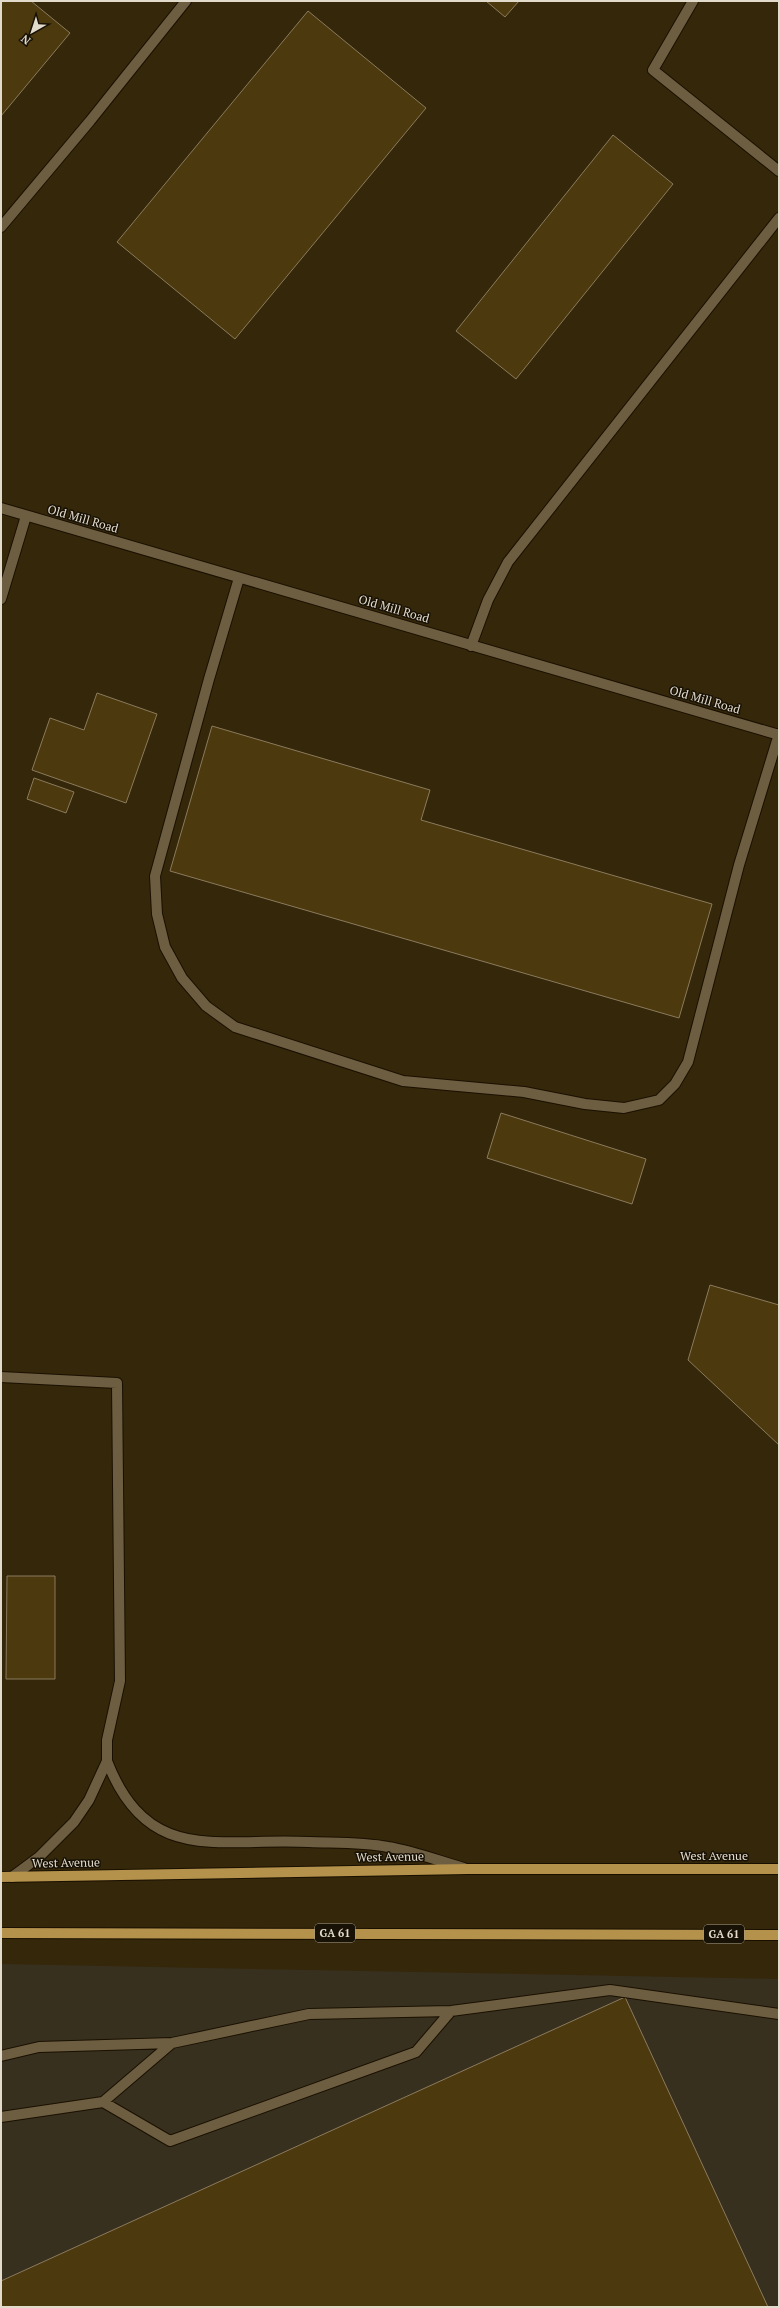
<svg xmlns="http://www.w3.org/2000/svg" width="780" height="2308" font-family="'PT Serif',serif">
<style>
.industrial{fill:#38301f}
.building{fill:#4d390e;stroke:#8b7b5d}
.lines{fill:none;stroke-linecap:round;stroke-linejoin:round}
.minor-casing{stroke:#1a1000;stroke-width:12}
.major-casing{stroke:#1a1000;stroke-width:12}
.minor{stroke:#6d5e41;stroke-width:10}
.major{stroke:#b4924c;stroke-width:10}
.labels{text-anchor:middle;stroke-width:3;stroke-linejoin:round;paint-order:stroke}
.shield{fill:#171106;stroke:#a59e8f;stroke-width:1}
.shield-label{font-size:11px;font-weight:bold;fill:#e2daca}
.street-label{font-size:12px;fill:#e2daca;stroke:#171106}
</style>
<rect width="100%" height="100%" fill="#35270a"/>
<!-- industrial -->
<path class="industrial" d="M1,1964L779,1979V2307H1Z"/>
<!-- building -->
<path class="building" d="M1,1H31L70,33L1,116Z
M486,1H519L505,17Z
M308,11L426,108L235,339L117,242Z
M613,135L673,184L516,379L456,331Z
M97,693L157,714L126,803L32,770L50,718L84,730Z
M212,726L430,790L421,820L712,904L679,1018L170,871Z
M34,778L74,792L66,813L27,799Z
M501,1113L646,1159L632,1204L487,1158Z
M710,1285L779,1305V1445L688,1360Z
M7,1576H55V1679H6Z
M625,1997L768,2307H1V2281Z"/>
<g class="lines">
<!-- minor casing -->
<g class="minor-casing">
<path id="minor" d="M693,1L653,70L779,171
M1,227L90,121L186,1
M1,508L779,735
M239,578L209,679L155,876L157,914L165,947L182,978L206,1006L235,1027L403,1081L524,1092L585,1104L624,1108L659,1100L675,1084L688,1062L739,865L779,734
M1,599L26,516
M471,646L488,600L508,562L779,218
M1,1377L117,1383L120,1681L107,1740V1761L89,1800L74,1822L39,1857L12,1877
M107,1761C148,1867 220,1837 309,1842C335,1843 363,1842 388,1847C413,1851 439,1861 464,1868
M1,2056L39,2047L172,2043L309,2014L451,2011L610,1990L779,2014
M103,2102L170,2141L416,2052L451,2011
M1,2117L103,2102L172,2043"/>
</g>
<!-- major casing -->
<g class="major-casing">
<path id="major" d="M1,1877L468,1869H779
M1,1933L779,1935"/>
</g>
<!-- minor -->
<use href="#minor" class="minor"/>
<!-- major -->
<use href="#major" class="major"/>
</g>
<g class="labels">
<!-- shield labels -->
<g class="shield">
<rect x="315" y="1924" width="40" height="18" rx="3"/>
<rect x="704" y="1925" width="40" height="18" rx="3"/>
</g>
<g class="shield-label">
<text x="335" y="1937">GA 61</text>
<text x="724" y="1938">GA 61</text>
</g>
<!-- street labels -->
<g class="street-label">
<text transform="translate(83 519) rotate(16)" y="4">Old Mill Road</text>
<text transform="translate(394 609) rotate(16)" y="4">Old Mill Road</text>
<text transform="translate(705 700) rotate(16)" y="4">Old Mill Road</text>
<text x="714" y="1860">West Avenue</text>
<text transform="translate(390 1857) rotate(-1)" y="4">West Avenue</text>
<text transform="translate(66 1863) rotate(-1)" y="4">West Avenue</text>
</g>
</g>
<!-- border -->
<rect width="780" height="2308" fill="none" stroke="#e2daca" stroke-width="4"/>
<!-- north arrow -->
<g transform="translate(32 32) rotate(219)" stroke="#171106" stroke-width="3" paint-order="stroke">
<path d="M0-3L7 15L0 10L-7 15Z" fill="#e2daca"/>
<text y="-6" font-size="11" font-weight="bold" text-anchor="middle" fill="#e2daca">N</text>
</g>
</svg>
